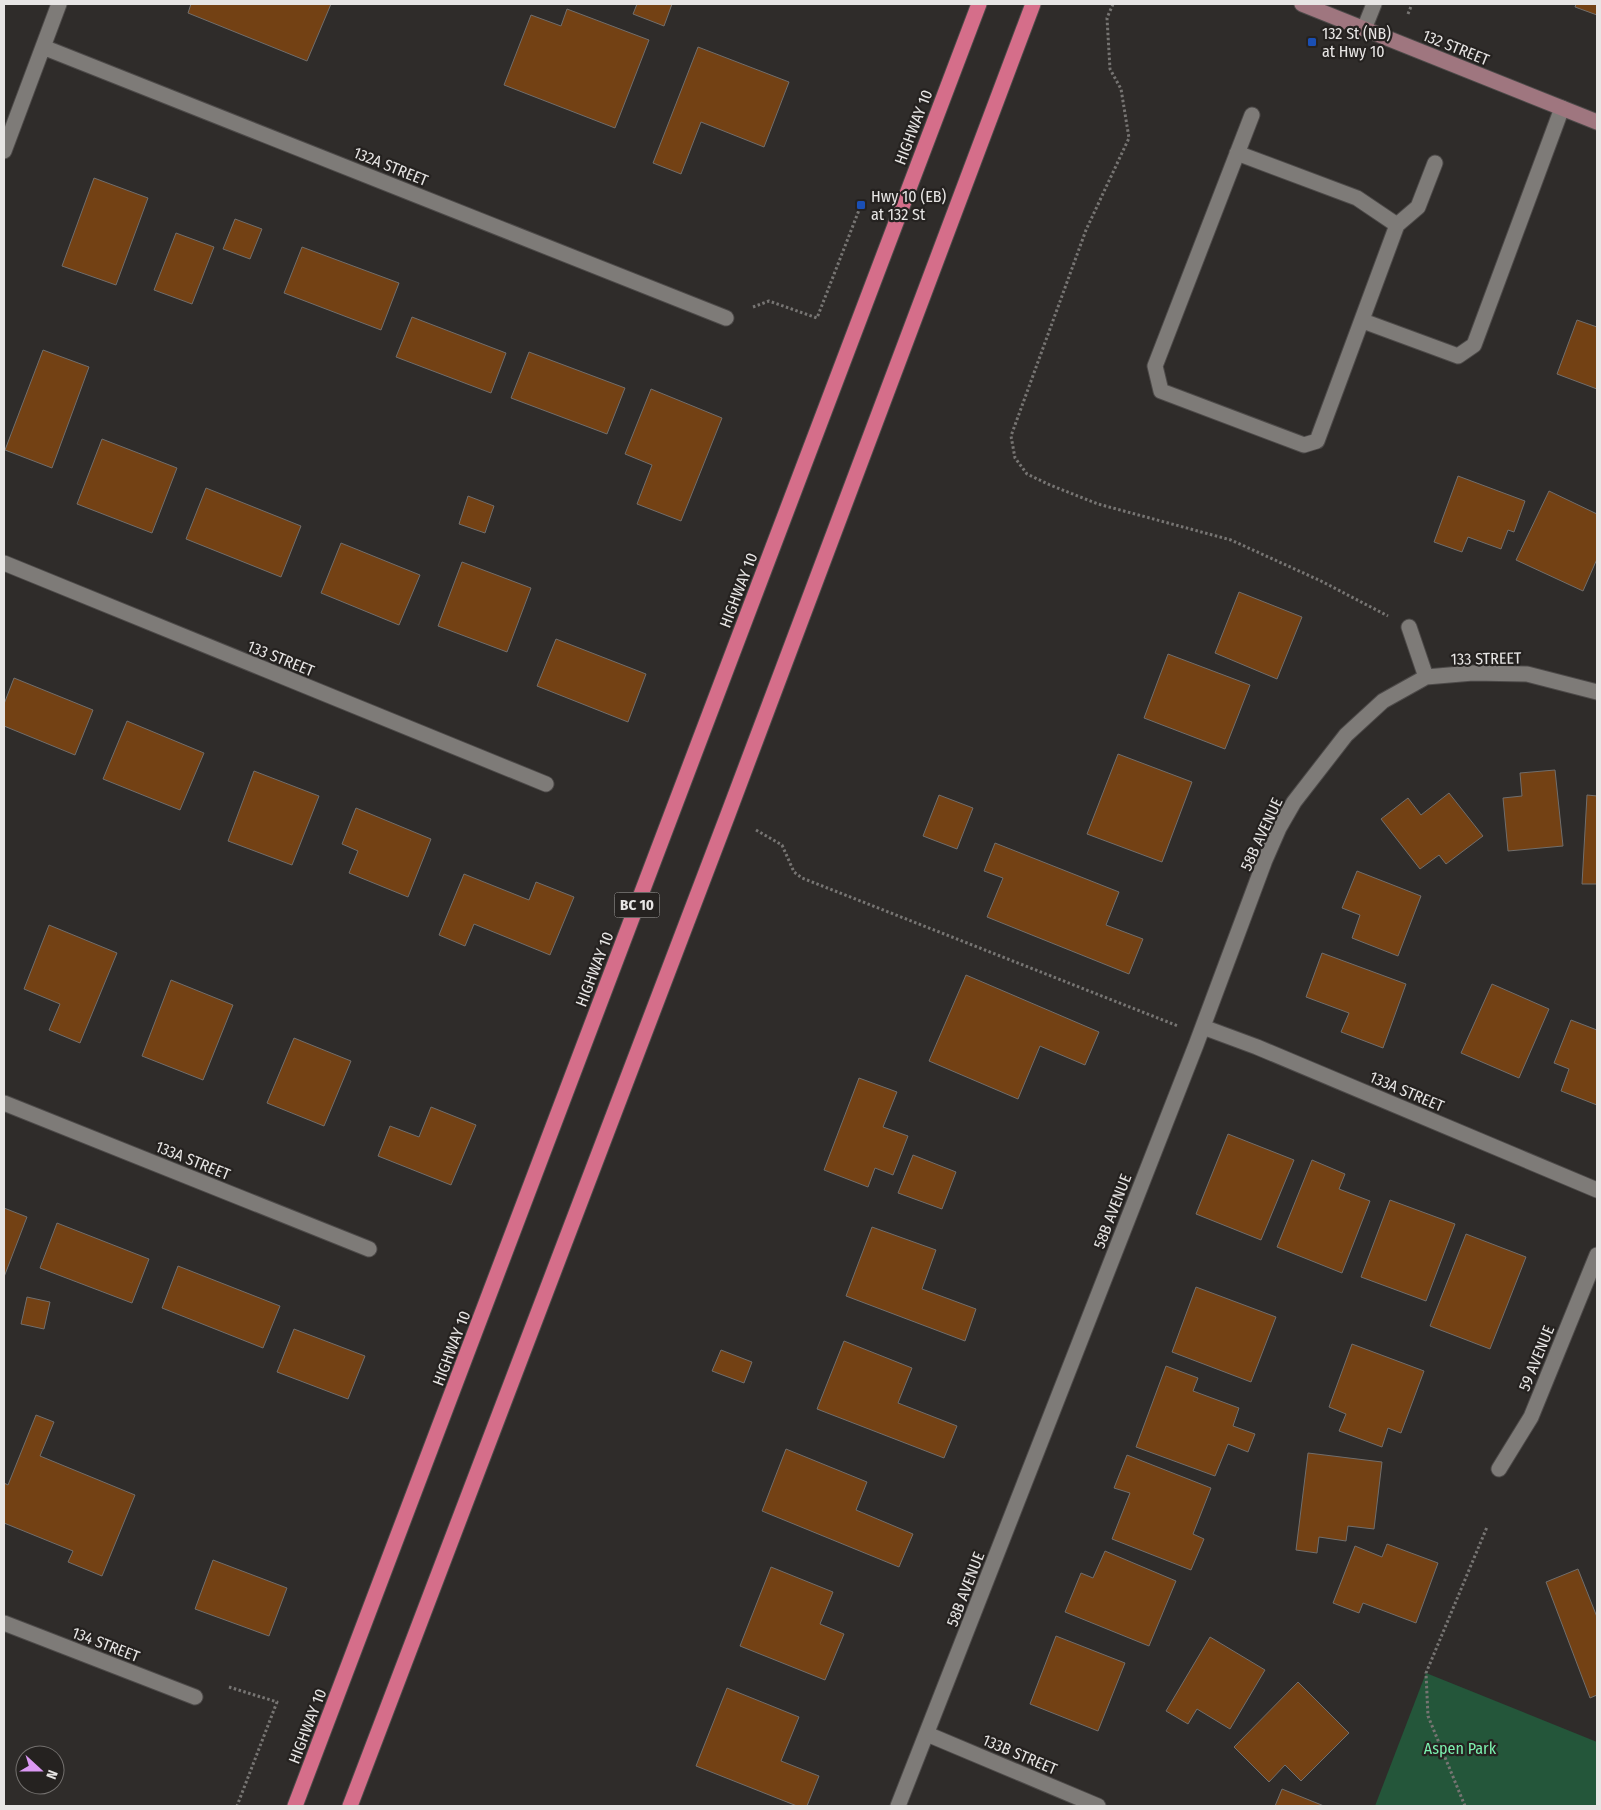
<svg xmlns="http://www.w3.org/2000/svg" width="1601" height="1810" font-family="'Fira Sans Condensed',sans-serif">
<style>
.green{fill:#24563a}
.building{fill:#734114;stroke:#716e6c}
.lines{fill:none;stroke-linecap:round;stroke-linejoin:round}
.service-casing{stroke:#4d4a49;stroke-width:17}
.minor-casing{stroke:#4d4a49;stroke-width:17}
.secondary-casing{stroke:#4d4a49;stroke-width:17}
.trunk-casing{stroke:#4d4a49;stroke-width:17}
.path{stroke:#777573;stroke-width:3;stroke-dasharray:2.5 2.5;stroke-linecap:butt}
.service{stroke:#7e7b78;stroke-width:15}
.minor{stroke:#7e7b78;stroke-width:15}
.secondary{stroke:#9f767f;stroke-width:15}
.trunk{stroke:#d56e8a;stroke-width:15}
.transit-dot{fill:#1a4fb4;stroke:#252220;stroke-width:2}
.labels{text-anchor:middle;stroke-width:4.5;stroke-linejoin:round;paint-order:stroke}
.shield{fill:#252220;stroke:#adaaa9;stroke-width:1}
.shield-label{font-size:15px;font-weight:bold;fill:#e7e5e4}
.poi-label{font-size:16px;fill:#e7e5e4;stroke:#252220;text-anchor:start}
.street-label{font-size:16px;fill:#e7e5e4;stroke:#252220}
.park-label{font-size:16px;fill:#7cf1af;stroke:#252220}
</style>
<rect width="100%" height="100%" fill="#2f2c2a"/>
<!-- green -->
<path class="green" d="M1426,1673L1597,1742V1806H1375Z"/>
<!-- building -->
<path class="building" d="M191,4H331L307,61L188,13Z
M637,4H672L664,26L633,14Z
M1576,4H1597V15L1575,7Z
M567,9L649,40L615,128L504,85L531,15L561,26Z
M698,47L789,82L764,147L701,122L681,174L653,163Z
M94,178L148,198L116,285L62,266Z
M235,219L262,229L250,259L223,249Z
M176,233L214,247L192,304L154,290Z
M302,247L399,283L381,330L284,293Z
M412,317L506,353L491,393L396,357Z
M1577,320L1597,327V389L1557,374Z
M43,350L89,367L52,468L5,450Z
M529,352L625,388L607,434L511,398Z
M651,389L722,418L681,521L637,504L652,465L625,454Z
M102,439L177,468L152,533L77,504Z
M1458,476L1525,501L1514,532L1508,530L1501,549L1468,537L1462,552L1434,542Z
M206,488L301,526L281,577L186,539Z
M1549,491L1597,514V559L1583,591L1516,560Z
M468,496L494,506L485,533L459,524Z
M341,543L420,575L399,625L321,593Z
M462,562L531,588L507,652L438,626Z
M1239,592L1302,617L1277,679L1215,653Z
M556,639L646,674L628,722L537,686Z
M1168,654L1250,685L1225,749L1144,718Z
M14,678L93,710L75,755L4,726V704Z
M127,721L204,753L180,810L103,779Z
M1118,754L1192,782L1162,862L1087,834Z
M1555,770L1563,846L1508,851L1503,798L1522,796L1520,773Z
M254,771L319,796L292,865L228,841Z
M1449,793L1483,836L1446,864L1439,855L1420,869L1381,819L1408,798L1421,815Z
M939,795L973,808L957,849L923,836Z
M1587,795L1597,796V884H1582Z
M356,808L431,839L408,897L349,873L358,851L342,844Z
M995,843L1119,892L1106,925L1143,939L1129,974L987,917L1003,878L984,871Z
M1357,871L1421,896L1398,956L1352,938L1360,915L1342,908Z
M464,874L529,900L536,882L574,897L550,955L474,924L465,946L439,935Z
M49,925L117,953L80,1043L49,1030L60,1004L24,989Z
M1322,953L1406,984L1383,1048L1341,1032L1349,1013L1306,997Z
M966,975L1099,1032L1085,1065L1040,1046L1018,1099L929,1061Z
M171,980L233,1005L203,1080L142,1056Z
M1492,984L1549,1009L1519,1078L1461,1053Z
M1571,1020L1597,1030V1105L1561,1091L1569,1069L1554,1063Z
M294,1038L351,1061L324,1126L267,1103Z
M859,1078L897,1092L883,1127L908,1136L893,1175L875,1168L868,1187L824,1170Z
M431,1107L476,1125L451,1185L378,1156L390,1126L419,1137Z
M1228,1134L1294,1160L1261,1240L1196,1214Z
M913,1155L956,1172L942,1209L898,1193Z
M1312,1160L1345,1174L1339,1189L1370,1201L1342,1273L1277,1247Z
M1390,1200L1455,1224L1426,1301L1361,1277Z
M4,1208L27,1217L4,1277Z
M57,1223L149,1259L132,1303L40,1268Z
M872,1227L936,1250L922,1289L976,1309L965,1341L846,1296Z
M1466,1234L1526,1257L1490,1349L1430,1326Z
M178,1266L280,1306L263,1348L162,1308Z
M1196,1287L1276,1317L1251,1382L1172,1352Z
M27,1297L50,1302L44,1329L21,1324Z
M294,1329L365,1356L348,1399L277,1372Z
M844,1341L912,1368L898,1403L957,1426L944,1458L817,1409Z
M1352,1344L1424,1371L1401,1433L1388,1428L1382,1447L1339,1431L1346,1414L1329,1407Z
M721,1350L752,1362L744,1383L712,1371Z
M1166,1366L1198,1378L1193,1391L1239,1408L1233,1426L1255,1434L1248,1452L1228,1444L1215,1476L1136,1447Z
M36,1415L54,1422L40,1456L135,1495L102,1576L68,1562L73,1551L4,1523V1483L8,1485Z
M786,1449L867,1482L856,1510L913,1534L899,1567L762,1511Z
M1308,1453L1382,1462L1374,1529L1348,1526L1346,1541L1319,1537L1317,1553L1296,1550Z
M1127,1455L1211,1488L1193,1534L1204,1539L1191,1570L1112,1539L1130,1493L1114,1488Z
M1387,1544L1438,1563L1416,1623L1363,1603L1359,1613L1333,1603L1355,1546L1382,1557Z
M1105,1551L1176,1581L1149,1646L1065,1612L1081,1573L1093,1578Z
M213,1560L287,1588L269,1636L195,1609Z
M771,1567L833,1592L820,1624L844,1634L825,1680L740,1646Z
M1578,1569L1597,1617V1695L1590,1698L1546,1582Z
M1056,1636L1125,1663L1098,1731L1030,1704Z
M1210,1637L1265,1670L1230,1729L1197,1709L1188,1724L1166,1711Z
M1298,1682L1349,1733L1301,1781L1285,1765L1269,1782L1234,1747Z
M727,1688L799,1717L781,1761L819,1776L807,1806H797L696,1766Z
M1282,1789L1324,1806H1275Z"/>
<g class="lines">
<!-- service casing -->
<g class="service-casing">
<path id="service" d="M1252,115L1155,366L1161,391L1304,445L1317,441L1397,225L1418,207L1435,163
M1237,153L1357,198L1397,225
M1363,321L1458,356L1474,345L1562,108"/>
</g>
<!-- minor casing -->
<g class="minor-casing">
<path id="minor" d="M1364,29L1374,4
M43,47L726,318
M4,151L59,4
M4,563L546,784
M1409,627L1426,677L1473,673L1527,674L1597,692
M1203,1027L1257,1047L1597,1190
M4,1103L369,1249
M1499,1469L1531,1417L1597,1255
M4,1623L195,1697
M927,1734L1098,1806
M898,1806L1196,1045L1265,860L1279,828L1294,802L1346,735L1383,701L1426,677"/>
</g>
<!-- secondary casing -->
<g class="secondary-casing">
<path id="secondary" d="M1302,4L1597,122"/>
</g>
<!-- trunk casing -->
<g class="trunk-casing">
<path id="trunk" d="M295,1806L979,4
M350,1806L727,817L1033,4"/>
</g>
<!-- path -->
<path class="path" d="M1113,4L1107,18L1110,69L1121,89L1129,138L1086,230L1011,436L1015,458L1027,474L1050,485L1098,504L1231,540L1321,581L1388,616
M1408,14L1412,4
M753,307L769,301L817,318L861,205
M756,830L782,845L794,872L802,878L1178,1026
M229,1687L277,1702L237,1806
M1465,1806L1428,1716L1426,1673L1487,1527"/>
<!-- service -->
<use href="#service" class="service"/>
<!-- minor -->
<use href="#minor" class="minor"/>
<!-- secondary -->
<use href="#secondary" class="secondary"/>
<!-- trunk -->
<use href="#trunk" class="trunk"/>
</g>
<!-- markers -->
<g class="transit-dot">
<rect x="1307" y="37" width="10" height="10" rx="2.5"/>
<rect x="856" y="200" width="10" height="10" rx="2.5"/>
</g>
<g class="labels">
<!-- shield labels -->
<rect class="shield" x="614.5" y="892.5" width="45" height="25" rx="4"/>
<g class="shield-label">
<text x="637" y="910">BC 10</text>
</g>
<!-- poi labels -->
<g class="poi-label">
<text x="1322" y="39">132 St (NB)<tspan x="1322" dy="18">at Hwy 10</tspan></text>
<text x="871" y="202">Hwy 10 (EB)<tspan x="871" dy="18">at 132 St</tspan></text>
</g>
<!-- street labels -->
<g class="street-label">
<text transform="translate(1456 47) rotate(22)" y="6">132 STREET</text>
<text transform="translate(913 127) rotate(-69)" y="6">HIGHWAY 10</text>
<text transform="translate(391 166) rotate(22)" y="6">132A STREET</text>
<text transform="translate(738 590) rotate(-69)" y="6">HIGHWAY 10</text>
<text transform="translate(281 658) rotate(22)" y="6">133 STREET</text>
<text transform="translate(1486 658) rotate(-1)" y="6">133 STREET</text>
<text transform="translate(1261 834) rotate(-65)" y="6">58B AVENUE</text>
<text transform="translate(594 969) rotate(-69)" y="6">HIGHWAY 10</text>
<text transform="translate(1407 1091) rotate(23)" y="6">133A STREET</text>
<text transform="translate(193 1160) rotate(22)" y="6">133A STREET</text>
<text transform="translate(1112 1211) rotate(-69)" y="6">58B AVENUE</text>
<text transform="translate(451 1348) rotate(-69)" y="6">HIGHWAY 10</text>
<text transform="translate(1536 1358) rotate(-68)" y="6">59 AVENUE</text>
<text transform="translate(965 1589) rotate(-69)" y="6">58B AVENUE</text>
<text transform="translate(106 1644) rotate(21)" y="6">134 STREET</text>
<text transform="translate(307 1726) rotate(-69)" y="6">HIGHWAY 10</text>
<text transform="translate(1020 1754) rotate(23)" y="6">133B STREET</text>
</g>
<!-- park labels -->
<g class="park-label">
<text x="1460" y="1754">Aspen Park</text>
</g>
</g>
<!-- border -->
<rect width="1601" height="1810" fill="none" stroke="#e7e5e4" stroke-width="10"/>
<!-- north arrow -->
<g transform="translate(40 1770) rotate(111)"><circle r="24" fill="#252220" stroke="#73706e"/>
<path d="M0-4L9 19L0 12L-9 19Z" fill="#dc99f4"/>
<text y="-8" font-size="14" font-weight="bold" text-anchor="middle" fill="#e7e5e4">N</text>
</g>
</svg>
